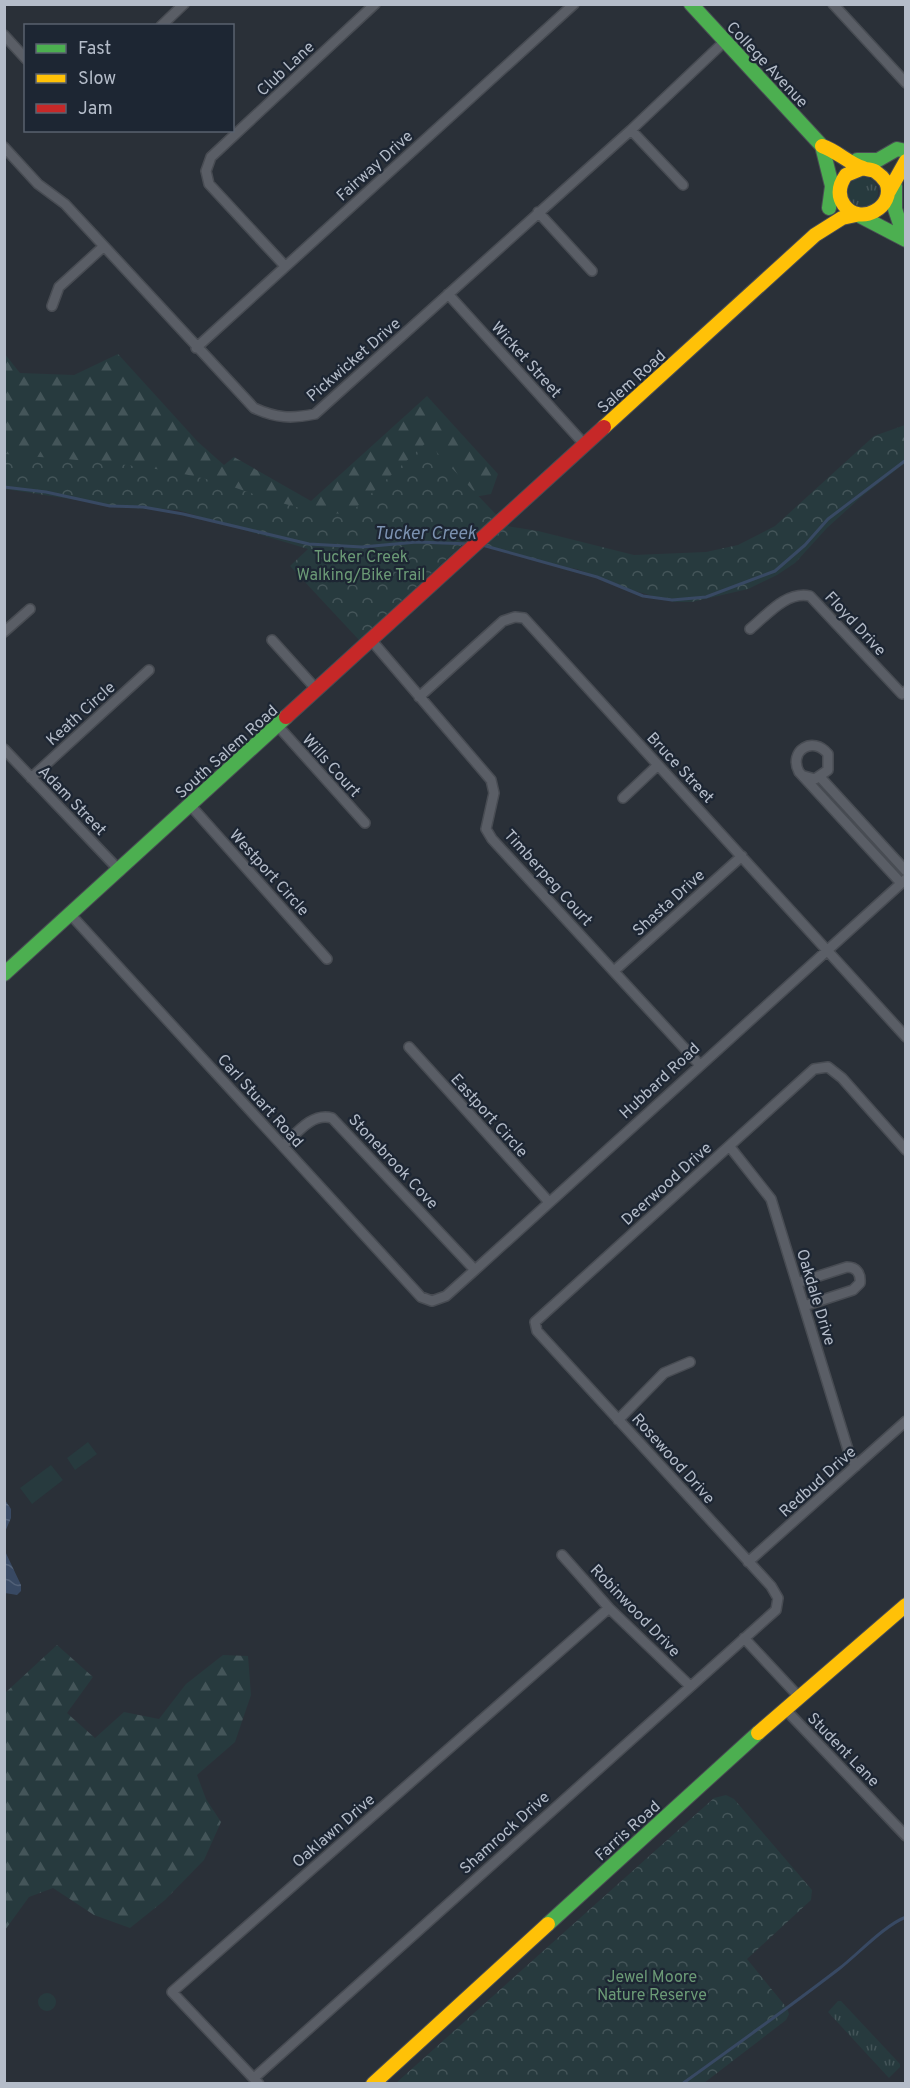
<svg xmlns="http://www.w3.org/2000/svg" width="910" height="2088" font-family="Overpass,sans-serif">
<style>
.grass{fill:url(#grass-tufts)}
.forest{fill:url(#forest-firs)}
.park{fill:url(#park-crowns)}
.garden{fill:#273a3e}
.water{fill:url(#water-waves)}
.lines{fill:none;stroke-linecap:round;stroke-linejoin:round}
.stream{stroke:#384963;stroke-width:3}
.street-casing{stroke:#484c53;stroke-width:12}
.fast-casing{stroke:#484c53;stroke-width:16}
.slow-casing{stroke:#484c53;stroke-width:16}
.jam-casing{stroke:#484c53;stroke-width:16}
.street{stroke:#5a5e66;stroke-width:9}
.fast{stroke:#4caf50;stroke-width:14}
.slow{stroke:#ffc107;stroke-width:14}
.jam{stroke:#c62828;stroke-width:14}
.labels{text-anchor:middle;stroke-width:4.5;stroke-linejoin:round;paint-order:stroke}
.street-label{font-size:16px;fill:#b4bcc9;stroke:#1d2633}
.park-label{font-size:16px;fill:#6b9a76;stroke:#1d2633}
.water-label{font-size:18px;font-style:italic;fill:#7c92b1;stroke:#1d2633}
</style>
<defs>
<pattern id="grass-tufts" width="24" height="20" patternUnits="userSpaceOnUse" patternTransform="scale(1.5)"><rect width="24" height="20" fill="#273a3e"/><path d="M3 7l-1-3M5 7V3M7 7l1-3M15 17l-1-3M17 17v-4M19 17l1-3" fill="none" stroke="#445559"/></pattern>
<pattern id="forest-firs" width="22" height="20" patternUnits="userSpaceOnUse" patternTransform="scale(1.5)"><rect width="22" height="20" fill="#273a3e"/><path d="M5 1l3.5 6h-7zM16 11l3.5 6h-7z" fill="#445559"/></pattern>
<pattern id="park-crowns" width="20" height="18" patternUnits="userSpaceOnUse" patternTransform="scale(1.5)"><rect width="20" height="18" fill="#273a3e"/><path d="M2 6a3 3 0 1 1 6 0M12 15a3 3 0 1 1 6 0" fill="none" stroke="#445559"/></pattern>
<pattern id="water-waves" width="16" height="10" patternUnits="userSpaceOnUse" patternTransform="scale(1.5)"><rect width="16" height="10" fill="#384963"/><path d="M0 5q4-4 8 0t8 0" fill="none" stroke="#526178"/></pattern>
</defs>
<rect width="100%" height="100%" fill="#2a3038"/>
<!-- grass -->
<path class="grass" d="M848 192a15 15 0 1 1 30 0a15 15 0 1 1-30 0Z
M38 2002a9 9 0 1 1 18 0a9 9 0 1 1-18 0Z
M838,2001H841L900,2064V2067L889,2078L828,2012Z"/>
<!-- forest -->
<path class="forest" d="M4,353L20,373L74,375L118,354L198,442L224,465L234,457L311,501L427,396L498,474L491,494L350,519L5,466Z
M57,1645L93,1677L67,1713L95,1738L124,1712L159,1719L186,1684L223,1655L248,1656L251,1695L235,1742L197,1775L206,1799L221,1822L204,1860L165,1900L130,1928L94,1915L53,1888L29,1897L5,1930V1693Z"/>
<!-- park -->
<path class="park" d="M905,425V463L861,497L827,528L795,563L777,575L748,589L692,602H675L631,590L577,569L556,566L466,541L359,640L290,566L308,549L178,510L130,508L5,489V454C72,460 144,463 210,480C257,493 298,514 349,514L427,442L507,526L538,531L634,555L706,552L738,545L775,526L874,436Z
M726,1795L734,1799L812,1890L811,1900L747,1959L787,2008L789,2014L786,2020L704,2083H396L714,1798Z"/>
<!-- garden -->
<path class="garden" d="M88,1442L97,1454L75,1470L67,1458Z
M51,1465L63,1480L32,1504L20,1488Z"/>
<!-- water -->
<path class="water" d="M5,1500L11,1509V1518L5,1532Z
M4,1549L21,1585V1591L17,1595L5,1593Z"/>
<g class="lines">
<!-- stream -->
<path class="stream" d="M4,487L46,492L110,506L143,507L183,514L309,544L362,547L417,542L470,544
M482,545L597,577L643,596L672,600L706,597L775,571L805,545L828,519L906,460
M682,2084C735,2046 788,2008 840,1968C859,1953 885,1925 906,1917"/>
<!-- street casing -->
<g class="street-casing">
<path id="street" d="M833,4L906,83
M161,26L184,4
M4,35L26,59
M631,130L683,185
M4,147L38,184L65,204L254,408C276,418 291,419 315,414L631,130L725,41
M538,212L592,271
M285,266L209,184L206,171L211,157L375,4
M448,294L585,445
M52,306L59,287L103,247
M196,348L574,4
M750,629C767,615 786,591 810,596L902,694L906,691
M4,632L30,609
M272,640L317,690
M372,641L491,780L494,793L486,829L492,839L699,1064
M419,697L503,621L515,617L524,618L906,1037
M278,726L365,823
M4,749L120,871
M804,776L815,779L828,770V754C813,735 788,751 799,772L901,883
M820,777L906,871
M31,778L149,670
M623,798L658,765
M191,806L327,959
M71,915L421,1297L432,1301L446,1296L475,1270L906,879
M614,971L742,856
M409,1047L549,1202
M283,1146C296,1134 312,1112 332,1118L475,1270
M730,1147L771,1199L849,1453L856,1466
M797,1283L847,1267C856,1267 861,1273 860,1283L853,1290L804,1306
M618,1420L664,1373L690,1362
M562,1555L609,1608L689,1685
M748,1562L906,1421
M744,1638L800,1698
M786,1710L906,1836
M254,2078L776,1610L778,1598L771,1586L537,1331L535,1322L814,1069L828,1067L842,1078L906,1150
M259,2084L172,1992L609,1608"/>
</g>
<!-- fast casing -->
<g class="fast-casing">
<path id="fast" d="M691,4L822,146L832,186L829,208
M857,160H878L897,149L906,151
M895,186V209L905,239
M860,216L906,240
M4,974L286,717
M548,1924L758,1733"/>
</g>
<!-- slow casing -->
<g class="slow-casing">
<path id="slow" d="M822,146C837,151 848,163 863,168C867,170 873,169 876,172C879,174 884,179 886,182C897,207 859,227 844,205C837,195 839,185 846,175L863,168
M888,193L906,161
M604,427L815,235L842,218L856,215
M758,1733L906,1605
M373,2084L548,1924"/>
</g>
<!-- jam casing -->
<g class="jam-casing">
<path id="jam" d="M286,717L604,427"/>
</g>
<!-- street -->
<use href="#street" class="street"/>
<!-- fast -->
<use href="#fast" class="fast"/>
<!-- slow -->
<use href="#slow" class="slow"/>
<!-- jam -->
<use href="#jam" class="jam"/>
</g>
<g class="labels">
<!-- street labels -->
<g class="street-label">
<text transform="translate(768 64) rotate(47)" y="6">College Avenue</text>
<text transform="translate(285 68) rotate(-43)" y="6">Club Lane</text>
<text transform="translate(374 165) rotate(-42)" y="6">Fairway Drive</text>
<text transform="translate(353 359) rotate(-41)" y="6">Pickwicket Drive</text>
<text transform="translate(527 359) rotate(48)" y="6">Wicket Street</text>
<text transform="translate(631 381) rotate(-42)" y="6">Salem Road</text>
<text transform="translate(856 623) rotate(47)" y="6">Floyd Drive</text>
<text transform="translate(80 713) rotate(-42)" y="6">Keath Circle</text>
<text transform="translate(226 751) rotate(-42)" y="6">South Salem Road</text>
<text transform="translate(332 765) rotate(48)" y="6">Wills Court</text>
<text transform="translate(681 767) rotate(47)" y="6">Bruce Street</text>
<text transform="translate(73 800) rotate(46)" y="6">Adam Street</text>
<text transform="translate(270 872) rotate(48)" y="6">Westport Circle</text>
<text transform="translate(549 877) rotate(48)" y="6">Timberpeg Court</text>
<text transform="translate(668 902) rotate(-42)" y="6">Shasta Drive</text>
<text transform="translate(659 1080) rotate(-43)" y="6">Hubbard Road</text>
<text transform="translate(261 1100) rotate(48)" y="6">Carl Stuart Road</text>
<text transform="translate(490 1115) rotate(48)" y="6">Eastport Circle</text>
<text transform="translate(394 1161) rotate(47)" y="6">Stonebrook Cove</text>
<text transform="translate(666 1183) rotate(-42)" y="6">Deerwood Drive</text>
<text transform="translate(817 1297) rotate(73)" y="6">Oakdale Drive</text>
<text transform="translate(674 1458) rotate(48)" y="6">Rosewood Drive</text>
<text transform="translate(817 1481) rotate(-42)" y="6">Redbud Drive</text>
<text transform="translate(636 1610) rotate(46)" y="6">Robinwood Drive</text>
<text transform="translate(844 1749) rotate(46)" y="6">Student Lane</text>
<text transform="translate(333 1830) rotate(-41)" y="6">Oaklawn Drive</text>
<text transform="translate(627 1830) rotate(-42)" y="6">Farris Road</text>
<text transform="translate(504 1832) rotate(-42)" y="6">Shamrock Drive</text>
</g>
<!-- park labels -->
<g class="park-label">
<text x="361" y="562">Tucker Creek<tspan x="361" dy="18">Walking/Bike Trail</tspan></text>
<text x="652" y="1982">Jewel Moore<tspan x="652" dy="18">Nature Reserve</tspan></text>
</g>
<!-- water labels -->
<g class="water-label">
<text x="425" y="539">Tucker Creek</text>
</g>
</g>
<!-- border -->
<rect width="910" height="2088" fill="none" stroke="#b4bcc9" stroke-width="12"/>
<!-- legend -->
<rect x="24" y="24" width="210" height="108" fill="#1d2633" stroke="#59626f" stroke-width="1.5"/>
<rect x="36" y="44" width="30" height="9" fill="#4caf50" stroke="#59626f" stroke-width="1.5"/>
<text x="78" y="54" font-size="18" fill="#b4bcc9">Fast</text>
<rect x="36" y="74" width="30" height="9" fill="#ffc107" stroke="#59626f" stroke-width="1.5"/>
<text x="78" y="84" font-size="18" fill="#b4bcc9">Slow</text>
<rect x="36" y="104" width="30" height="9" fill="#c62828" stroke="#59626f" stroke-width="1.5"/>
<text x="78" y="114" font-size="18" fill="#b4bcc9">Jam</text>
</svg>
